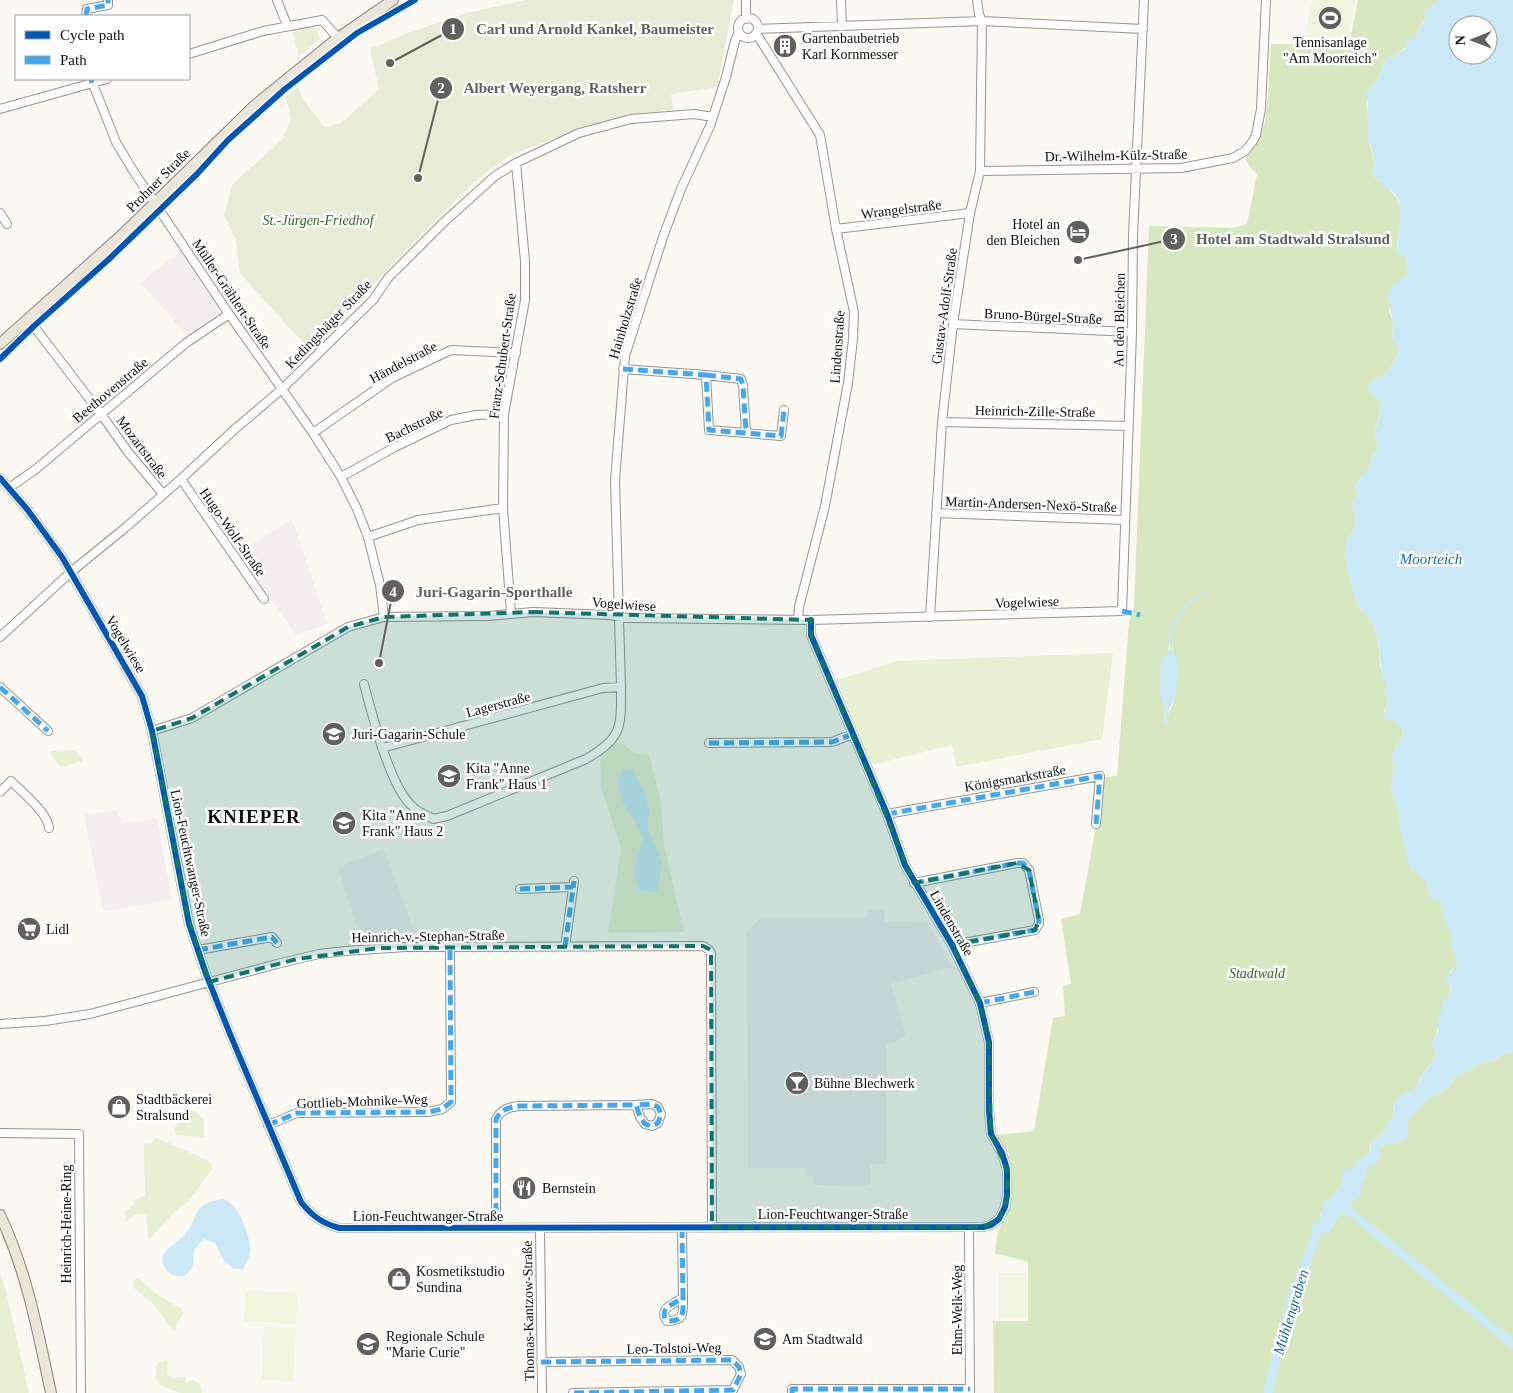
<svg xmlns="http://www.w3.org/2000/svg" width="1513" height="1393" font-family="Georgia,serif">
<style>
.industrial{fill:#f3edef}
.green{fill:#e7f0d3;fill-rule:evenodd}
.forest{fill:#d7e8c0;fill-rule:evenodd}
.cemetery{fill:#e8ecd6}
.pitch{fill:#f0f5dd}
.water{fill:#cae8f5;fill-rule:evenodd}
.lines{fill:none;stroke-linecap:round;stroke-linejoin:round}
.stream{stroke:#cae8f5;stroke-width:2.5}
.canal{stroke:#cae8f5;stroke-width:9}
.minor-casing{stroke:#959491;stroke-width:10}
.major-casing{stroke:#82817e;stroke-width:12}
.minor{stroke:#fffefd;stroke-width:8}
.major{stroke:#ece6d9;stroke-width:10}
.quiet{stroke:#3fa9f5;stroke-width:5;stroke-dasharray:10 5;stroke-linecap:butt}
.cycleway-casing{stroke:#fff;stroke-width:9}
.cycleway{stroke:#0057b8;stroke-width:6}
.marked{fill:#0f766e;fill-opacity:0.2;stroke:#0f766e;stroke-width:4;stroke-dasharray:10 6;stroke-linejoin:round}
.labels{text-anchor:middle;stroke-width:5;stroke-linejoin:round;paint-order:stroke}
.poi-label{font-size:14px;fill:#0e0e0e;stroke:#fff;text-anchor:start}
.street-label{font-size:14px;fill:#0e0e0e;stroke:#fff}
.park-label{font-size:14px;font-style:italic;fill:#31661e;stroke:#fff}
.water-label{font-size:15px;font-style:italic;fill:#176ca0;stroke:#fff}
.district-label{font-size:19px;font-weight:bold;letter-spacing:1px;fill:#0e0e0e;stroke:#fff}
.leader{fill:none;stroke:#61605e;stroke-width:2}
.callout-dot{fill:#61605e;stroke:#fff;stroke-width:2}
.mark-label{font-size:15px;text-anchor:middle;font-weight:bold;fill:#fff}
.callout-label{font-size:15px;text-anchor:middle;font-weight:bold;fill:#61605e;stroke:#fff;stroke-width:5;stroke-linejoin:round;paint-order:stroke}
</style>
<rect width="100%" height="100%" fill="#fcf9f2"/>
<!-- industrial -->
<path class="industrial" d="M181,250L221,311L187,336L141,283Z
M292,519L327,624L296,635L239,553Z
M116,810L123,823L157,818L172,900L103,911L84,815Z
M384,849L416,936L360,938L338,867Z
M868,910H884L885,922L927,921L952,967L891,984L906,1036L886,1046L887,1164H870V1186L813,1185V1176L805,1175V1168H748L747,931L761,918H867Z"/>
<!-- green -->
<path class="green" d="M313,27L316,28L320,39L299,56L292,30Z
M1113,653L1102,739L956,767L952,745L872,765L837,680L897,661Z
M618,743L623,744L636,754H649L661,801L664,844L684,932L608,933L621,849L601,788L600,755L612,745ZM632,770L644,790L650,812L647,825L652,841L639,891L633,872L643,839L635,821Z
M66,750L75,751L83,761L61,767L50,754L52,751Z
M186,1109L196,1112L204,1120V1137L176,1135L175,1127Z
M155,1138L167,1142L206,1160L211,1163L212,1169L189,1201L174,1212L158,1229L150,1240L148,1238L146,1214C137,1212 132,1216 126,1223L125,1211L133,1206L134,1200L145,1196L144,1144L147,1143L151,1144Z
M0,1275L5,1287L29,1393H0Z
M138,1278L158,1295L182,1309L183,1314L178,1322L175,1332C168,1326 166,1319 160,1313C153,1303 144,1296 134,1288L133,1281Z
M166,1360L168,1362L167,1373L171,1378L185,1377L187,1383L191,1380L199,1383L202,1393H180L159,1385C155,1376 154,1371 159,1362Z"/>
<!-- forest -->
<path class="forest" d="M1358,0H1440L1427,9C1423,30 1411,45 1393,57L1387,55C1383,68 1377,85 1366,93L1370,144L1375,164L1373,177C1385,184 1398,195 1401,209C1403,221 1395,238 1398,253L1406,257L1408,275L1392,286L1389,310L1393,323L1392,339L1400,348C1397,361 1390,365 1384,376L1371,381L1372,394L1381,401C1382,412 1376,421 1375,432C1375,438 1378,444 1378,452L1371,456L1370,468C1364,473 1362,479 1356,484L1357,494L1352,504C1357,516 1357,529 1347,538L1345,556L1352,588L1358,605L1374,626L1378,639L1380,666L1388,684L1385,691L1388,703L1384,711L1402,726L1403,735L1392,753L1394,765L1391,788L1399,812L1400,828L1411,869L1426,881L1431,897L1441,903C1441,919 1450,924 1453,937C1456,947 1450,950 1458,959L1456,966L1449,972L1451,994L1442,1001L1443,1011C1436,1020 1439,1028 1434,1040C1439,1059 1431,1061 1422,1076C1418,1082 1417,1087 1412,1093L1406,1092L1393,1106L1395,1114L1379,1137L1371,1141C1371,1158 1355,1168 1342,1175V1183L1332,1197L1324,1203V1208L1320,1214L1327,1233L1345,1208L1361,1193V1183L1365,1178L1367,1168L1380,1146L1399,1142L1408,1136C1402,1121 1411,1116 1421,1106C1426,1101 1429,1097 1436,1094C1438,1093 1441,1093 1443,1091C1449,1088 1452,1082 1455,1076C1469,1073 1479,1059 1494,1061L1501,1054L1513,1052V1393H994L993,1321H1028V1262L995,1253L997,1236L1010,1202L1012,1171L1009,1155L996,1138V1135L1034,1131L1053,1018L1065,1016L1063,986L1071,984L1061,919L1080,914L1105,777L1117,776L1129,622L1134,607L1149,226L1233,228L1247,224L1257,175L1246,161L1247,156L1258,142L1265,122L1268,95L1271,44H1349ZM1169,641H1172L1176,696L1164,724Z"/>
<!-- cemetery -->
<path class="cemetery" d="M526,0H734L717,87L671,94L673,109L631,115L578,130L510,155L475,181L400,256L311,352L240,273L236,240L224,215L233,183L281,141L291,121L286,97L298,87L303,100L325,127L341,123L379,89L370,49L410,32L467,13Z"/>
<!-- pitch -->
<path class="pitch" d="M1312,0H1356L1347,43L1304,37Z
M999,1273H1027V1318H999Z
M246,1291L297,1293L296,1324L244,1321Z
M264,1327L296,1328L293,1381L262,1380Z"/>
<!-- water -->
<path class="water" d="M1440,0H1513V1052L1501,1054L1494,1061C1479,1059 1469,1073 1455,1076C1452,1082 1449,1088 1443,1091C1441,1093 1438,1093 1436,1094C1429,1097 1426,1101 1421,1106C1412,1116 1402,1121 1409,1136L1399,1142L1380,1146C1380,1159 1379,1163 1367,1168L1365,1178L1361,1183V1193L1345,1208L1327,1233H1317L1309,1227L1313,1223L1320,1222C1320,1214 1323,1210 1324,1202L1332,1197L1342,1183V1175L1345,1170L1356,1167L1357,1159L1365,1157L1371,1148V1141L1379,1137L1395,1114C1392,1101 1396,1100 1406,1092L1412,1093C1417,1087 1419,1081 1423,1075C1429,1066 1435,1061 1436,1049L1431,1042L1439,1030L1436,1026L1438,1017L1442,1011V1001L1451,993V987L1445,979C1450,971 1456,968 1458,960C1452,951 1450,947 1453,937L1441,913V903L1431,897L1426,881L1411,869L1405,850L1400,828L1399,812L1391,788L1394,765L1392,753L1403,735L1402,726L1393,720L1383,718L1388,703L1385,691L1388,684L1381,679L1382,674L1378,639L1374,626L1358,605L1352,588L1345,556L1347,538C1357,529 1357,516 1352,504L1357,494L1356,484L1361,480L1359,474L1364,473L1370,468L1371,456L1378,452C1378,444 1375,438 1375,432C1377,421 1382,412 1381,401L1372,394L1367,387L1371,381L1384,376C1390,365 1397,361 1400,349L1392,339L1393,323L1388,295L1392,286L1408,274L1406,257L1398,253C1395,234 1412,192 1383,188L1380,181L1373,177L1371,171L1375,164L1371,144L1367,139L1368,103L1365,93C1378,85 1383,68 1387,55L1393,57L1406,48V39H1413C1421,30 1425,21 1427,8ZM1458,25H1488V55H1458Z
M1169,640L1172,641V650L1178,661L1176,696L1169,709L1167,725L1164,724L1165,709L1160,694L1161,659L1170,649Z
M625,769L632,770L644,790L650,812L647,825L662,863L657,892L639,891L633,872L643,839L635,821L623,803L617,783L620,775Z
M222,1199C238,1201 248,1232 250,1246C251,1254 247,1262 243,1269C225,1270 222,1255 215,1243L203,1239L194,1250L193,1266L185,1276C178,1277 172,1276 167,1271C152,1252 178,1245 187,1232C193,1225 194,1214 200,1208C206,1202 214,1201 222,1199Z"/>
<g class="lines">
<!-- stream -->
<path class="stream" d="M1169,640L1171,627L1186,606L1206,591"/>
<!-- canal -->
<path class="canal" d="M1345,1208L1513,1344
M1268,1393L1277,1352L1293,1294L1317,1233"/>
<!-- minor casing -->
<g class="minor-casing">
<path id="minor" d="M277,0L287,25
M841,0L842,26
M86,16L87,9L108,5V0
M738 28a10 10 0 1 1 20 0a10 10 0 1 1-20 0Z
M746,19V0
M758,29L982,21L1143,29
M756,33L820,135L836,229L854,312L853,339L848,383L825,506L799,607L798,620
M189,54L263,31L322,20L338,38
M91,79L116,142L132,169L229,314L313,433L341,477L357,509L368,537L380,585L384,617
M0,109L107,79
M980,171L1181,168L1233,158L1245,151L1253,141L1256,135L1261,109L1266,0
M0,213L7,224
M836,229L970,213
M29,320L101,414L128,452L163,494
M953,324L1132,332
M623,369L706,375L709,430L781,436L784,410
M706,375L741,379L743,386L746,432
M942,422L1128,426
M313,433L392,378L451,350L516,353
M341,477L395,447L451,420L476,415L504,414
M0,478L27,509L62,557L142,696L152,731L189,924L206,974L230,1034L301,1202C312,1216 322,1223 339,1228L983,1227L991,1225L999,1219L1005,1207L1007,1196V1169L1002,1153L991,1134L989,1110V1042L980,1003L952,945L905,865L887,814L811,635V620
M181,479L264,599
M9,488L36,469L186,343L229,314
M936,513L1125,520
M368,537L418,520L503,508
M511,613L503,508L504,414L525,300V261L516,163
M930,617L942,422L953,324L970,213L980,171L982,21L979,14L977,0
M0,637L71,572L125,528L181,479L235,429L282,389L373,300L388,278L444,222L495,176L516,163L579,133L631,119L694,114L713,117
M364,684C372,714 390,788 413,807C418,812 426,815 433,819L447,816L586,759C623,738 621,727 621,687L615,480L625,356L663,237L681,189L710,126L726,77L735,41L739,32
M0,687L48,731
M152,731L192,718L348,627L384,617L489,616L533,612L609,615L627,618L811,620L1122,611L1132,332L1133,235L1144,0
M709,743L832,742L853,734
M382,748L603,688L621,687
M0,792L11,781C22,792 48,813 49,828
M887,814L1100,776L1096,824
M914,883L1017,863H1023L1029,870L1039,920V924L1035,930L952,945
M520,889L573,887
M565,947L574,881
M198,950L272,937L277,943
M980,1003L1034,992
M0,1024L45,1021L90,1014L277,964L319,954L345,951L406,947L703,946L708,949L711,953L712,1227
M268,1125L297,1113L428,1112L442,1109L451,1102L450,947
M0,1133L79,1134L81,1393
M969,1227L970,1392
M496,1228V1119C502,1109 509,1107 520,1106L636,1105L640,1117L645,1124L652,1126L658,1123L661,1114L658,1107L652,1104L636,1105
M540,1228L542,1393
M682,1228L683,1297C675,1305 657,1307 667,1321C685,1321 683,1313 683,1297
M541,1362L732,1360L739,1367L741,1374L733,1390L573,1393
M792,1393V1389H970"/>
</g>
<!-- major casing -->
<g class="major-casing">
<path id="major" d="M0,344L123,234L254,106L338,38L393,0
M0,1215C27,1272 38,1332 51,1393"/>
</g>
<!-- minor -->
<use href="#minor" class="minor"/>
<!-- major -->
<use href="#major" class="major"/>
<!-- quiet -->
<path class="quiet" d="M86,16L87,9L108,5V0
M91,79L92,83
M623,369L706,375L709,430L781,436L784,410
M706,375L741,379L743,386L746,432
M1122,611L1140,615
M0,687L48,731
M709,743L832,742L853,734
M887,814L1100,776L1096,824
M914,883L1017,863H1023L1029,870L1039,920V924L1035,930L952,945
M520,889L573,887
M565,947L574,881
M198,950L272,937L277,943
M980,1003L1034,992
M268,1125L297,1113L428,1112L442,1109L451,1102L450,947
M496,1228V1119C502,1109 509,1107 520,1106L636,1105L640,1117L645,1124L652,1126L658,1123L661,1114L658,1107L652,1104L636,1105
M682,1228L683,1297C675,1305 657,1307 667,1321C685,1321 683,1313 683,1297
M541,1362L732,1360L739,1367L741,1374L733,1390L573,1393
M792,1393V1389H970"/>
<!-- cycleway casing -->
<g class="cycleway-casing">
<path id="cycleway" d="M0,359L34,326L108,260L197,174L228,140L285,89L357,33L415,0
M0,478L27,509L62,557L142,696L152,731L189,924L206,974L230,1034L301,1202C312,1216 322,1223 339,1228L983,1227L991,1225L999,1219L1005,1207L1007,1196V1169L1002,1153L991,1134L989,1110V1042L980,1003L952,945L905,865L887,814L811,635V620"/>
</g>
<!-- cycleway -->
<use href="#cycleway" class="cycleway"/>
</g>
<!-- marked area -->
<path class="marked" d="M533,612L811,620V635L914,883L1017,863L1029,870L1039,920L1035,930L952,945L980,1003L989,1042L991,1134L1007,1169V1200L999,1219L983,1227H712L711,950L703,946L379,948L297,959L209,982L187,914L152,731L192,718L348,627L384,617Z"/>
<!-- icons -->
<defs>
<g id="stadium-disc" transform="scale(1.25)"><circle r="9.5" fill="#61605e" stroke="#fff"/><path d="M0-5a6.5 5 0 1 0 0 10a6.5 5 0 1 0 0-10ZM-3.5-1.8h7v3.6h-7Z" fill="#fff"/></g>
<g id="building-disc" transform="scale(1.25)"><circle r="9.5" fill="#61605e" stroke="#fff"/><path d="M-4-6H4V6H1V3H-1V6H-4ZM-2.5-4.3h1.7v1.8h-1.7ZM.8-4.3h1.7v1.8H.8ZM-2.5-1h1.7V.8h-1.7ZM.8-1h1.7V.8H.8Z" fill="#fff"/></g>
<g id="hotel-disc" transform="scale(1.25)"><circle r="9.5" fill="#61605e" stroke="#fff"/><path d="M-6-4.5h1.5V1H6V5H4.5V3h-9V5H-6ZM-4 0a1.8 1.8 0 1 1 3.6 0ZM.5 0V-2.5h3Q6-2.5 6 0Z" fill="#fff"/></g>
<g id="school-disc" transform="scale(1.25)"><circle r="9.5" fill="#61605e" stroke="#fff"/><path d="M0-5L7-2L0 1L-7-2ZM-4 1L0 2.5L4 1V4Q0 6-4 4Z" fill="#fff"/></g>
<g id="supermarket-disc" transform="scale(1.25)"><circle r="9.5" fill="#61605e" stroke="#fff"/><path d="M-6-5.5h2.5l.6 2H6L4.5 2H-2.5L-4.4-4H-6ZM-1.5 3.2a1.3 1.3 0 1 0 .1 0ZM3 3.2a1.3 1.3 0 1 0 .1 0Z" fill="#fff"/></g>
<g id="bar-disc" transform="scale(1.25)"><circle r="9.5" fill="#61605e" stroke="#fff"/><path d="M-6-5H6L.8 .8V4.5H3.5V6h-7V4.5H-.8V.8Z" fill="#fff"/></g>
<g id="shop-disc" transform="scale(1.25)"><circle r="9.5" fill="#61605e" stroke="#fff"/><path d="M-5-2.5h2.3a2.7 3.5 0 0 1 5.4 0H5L5.5 6h-11ZM-1.5-2.5h3a1.5 2.3 0 0 0-3 0Z" fill="#fff"/></g>
<g id="restaurant-disc" transform="scale(1.25)"><circle r="9.5" fill="#61605e" stroke="#fff"/><path d="M-5-6h1v4h1v-4h1v4h1v-4h1v5L-1.5 .5V6h-2V.5L-5-1ZM5-6V6H3V1.5H1.5Q1.5-4 5-6Z" fill="#fff"/></g>
</defs>
<g fill-rule="evenodd">
<use href="#stadium-disc" x="1330" y="18"/>
<use href="#building-disc" x="785" y="46"/>
<use href="#hotel-disc" x="1078" y="232"/>
<use href="#school-disc" x="334" y="734"/>
<use href="#school-disc" x="449" y="776"/>
<use href="#school-disc" x="344" y="823"/>
<use href="#supermarket-disc" x="29" y="929"/>
<use href="#bar-disc" x="797" y="1083"/>
<use href="#shop-disc" x="119" y="1107"/>
<use href="#restaurant-disc" x="524" y="1188"/>
<use href="#shop-disc" x="399" y="1279"/>
<use href="#school-disc" x="765" y="1339"/>
<use href="#school-disc" x="368" y="1344"/>
</g>
<g class="labels">
<!-- poi labels -->
<g class="poi-label">
<text x="802" y="43">Gartenbaubetrieb<tspan x="802" dy="16">Karl Kornmesser</tspan></text>
<text x="1330" y="47" text-anchor="middle">Tennisanlage<tspan x="1330" dy="16">"Am Moorteich"</tspan></text>
<text x="1060" y="229" text-anchor="end">Hotel an<tspan x="1060" dy="16">den Bleichen</tspan></text>
<text x="352" y="739">Juri-Gagarin-Schule</text>
<text x="466" y="773">Kita "Anne<tspan x="466" dy="16">Frank" Haus 1</tspan></text>
<text x="362" y="820">Kita "Anne<tspan x="362" dy="16">Frank" Haus 2</tspan></text>
<text x="46" y="934">Lidl</text>
<text x="814" y="1088">Bühne Blechwerk</text>
<text x="136" y="1104">Stadtbäckerei<tspan x="136" dy="16">Stralsund</tspan></text>
<text x="542" y="1193">Bernstein</text>
<text x="416" y="1276">Kosmetikstudio<tspan x="416" dy="16">Sundina</tspan></text>
<text x="386" y="1341">Regionale Schule<tspan x="386" dy="16">"Marie Curie"</tspan></text>
<text x="782" y="1344">Am Stadtwald</text>
</g>
<!-- street labels -->
<g class="street-label">
<text transform="translate(1116 155) rotate(-1)" y="5">Dr.-Wilhelm-Külz-Straße</text>
<text transform="translate(158 180) rotate(-45)" y="5">Prohner Straße</text>
<text transform="translate(901 209) rotate(-7)" y="5">Wrangelstraße</text>
<text transform="translate(232 294) rotate(56)" y="5">Müller-Grählert-Straße</text>
<text transform="translate(944 306) rotate(-82)" y="5">Gustav-Adolf-Straße</text>
<text transform="translate(1043 316) rotate(3)" y="5">Bruno-Bürgel-Straße</text>
<text transform="translate(625 318) rotate(-73)" y="5">Hainholzstraße</text>
<text transform="translate(1119 320) rotate(-89)" y="5">An den Bleichen</text>
<text transform="translate(328 324) rotate(-46)" y="5">Kedingshäger Straße</text>
<text transform="translate(837 347) rotate(-86)" y="5">Lindenstraße</text>
<text transform="translate(502 356) rotate(-82)" y="5">Franz-Schubert-Straße</text>
<text transform="translate(403 362) rotate(-28)" y="5">Händelstraße</text>
<text transform="translate(110 390) rotate(-40)" y="5">Beethovenstraße</text>
<text transform="translate(1035 411) rotate(1)" y="5">Heinrich-Zille-Straße</text>
<text transform="translate(414 425) rotate(-26)" y="5">Bachstraße</text>
<text transform="translate(142 447) rotate(53)" y="5">Mozartstraße</text>
<text transform="translate(1031 504) rotate(2)" y="5">Martin-Andersen-Nexö-Straße</text>
<text transform="translate(233 532) rotate(55)" y="5">Hugo-Wolf-Straße</text>
<text transform="translate(1027 602) rotate(-2)" y="5">Vogelwiese</text>
<text transform="translate(624 604) rotate(4)" y="5">Vogelwiese</text>
<text transform="translate(126 644) rotate(59)" y="5">Vogelwiese</text>
<text transform="translate(498 704) rotate(-15)" y="5">Lagerstraße</text>
<text transform="translate(1015 778) rotate(-10)" y="5">Königsmarkstraße</text>
<text transform="translate(191 863) rotate(78)" y="5">Lion-Feuchtwanger-Straße</text>
<text transform="translate(952 923) rotate(60)" y="5">Lindenstraße</text>
<text transform="translate(428 936) rotate(-1)" y="5">Heinrich-v.-Stephan-Straße</text>
<text transform="translate(362 1101) rotate(-2)" y="5">Gottlieb-Mohnike-Weg</text>
<text x="833" y="1219">Lion-Feuchtwanger-Straße</text>
<text x="428" y="1221">Lion-Feuchtwanger-Straße</text>
<text transform="translate(66 1224) rotate(-90)" y="5">Heinrich-Heine-Ring</text>
<text transform="translate(957 1310) rotate(-90)" y="5">Ehm-Welk-Weg</text>
<text transform="translate(528 1311) rotate(-91)" y="5">Thomas-Kantzow-Straße</text>
<text transform="translate(674 1348) rotate(-1)" y="5">Leo-Tolstoi-Weg</text>
</g>
<!-- park labels -->
<g class="park-label">
<text x="318" y="225">St.-Jürgen-Friedhof</text>
<text x="1257" y="978">Stadtwald</text>
</g>
<!-- water labels -->
<g class="water-label">
<text x="1431" y="564">Moorteich</text>
<text transform="translate(1291 1312) rotate(-73)" y="5">Mühlengraben</text>
</g>
<!-- district labels -->
<g class="district-label">
<text x="254" y="823">KNIEPER</text>
</g>
</g>
<!-- callouts -->
<path class="leader" d="M390 63L453 29M418 178L441 88M1078 260L1174 239M379 663L393 591"/>
<g class="callout-dot">
<circle cx="390" cy="63" r="5"/>
<circle cx="418" cy="178" r="5"/>
<circle cx="1078" cy="260" r="5"/>
<circle cx="379" cy="663" r="5"/>
<circle cx="453" cy="29" r="12"/>
<circle cx="441" cy="88" r="12"/>
<circle cx="1174" cy="239" r="12"/>
<circle cx="393" cy="591" r="12"/>
</g>
<g class="mark-label">
<text x="453" y="34">1</text>
<text x="441" y="93">2</text>
<text x="1174" y="244">3</text>
<text x="393" y="597">4</text>
</g>
<g class="callout-label">
<text x="595" y="34">Carl und Arnold Kankel, Baumeister</text>
<text x="555" y="93">Albert Weyergang, Ratsherr</text>
<text x="1293" y="244">Hotel am Stadtwald Stralsund</text>
<text x="494" y="597">Juri-Gagarin-Sporthalle</text>
</g>
<!-- legend -->
<rect x="15" y="15" width="175" height="65" fill="#ffffff" stroke="#9f9f9f"/>
<rect x="25" y="31" width="25" height="8" fill="#0057b8" stroke="#9f9f9f"/>
<text x="60" y="40" font-size="15" fill="#0e0e0e">Cycle path</text>
<rect x="25" y="56" width="25" height="8" fill="#3fa9f5" stroke="#9f9f9f"/>
<text x="60" y="65" font-size="15" fill="#0e0e0e">Path</text>
<!-- north arrow -->
<g transform="translate(1473 40) rotate(269)"><circle r="24" fill="#ffffff" stroke="#9f9f9f"/>
<path d="M0-4L9 19L0 12L-9 19Z" fill="#61605e"/>
<text y="-8" font-size="14" font-weight="bold" text-anchor="middle" fill="#0e0e0e">N</text>
</g>
</svg>
